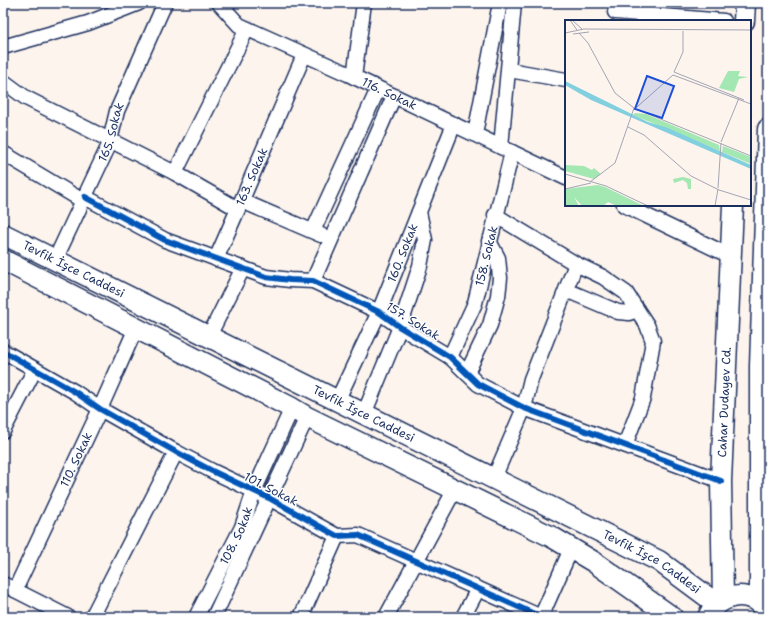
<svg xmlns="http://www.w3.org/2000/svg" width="771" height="620" font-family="'Shantell Sans',sans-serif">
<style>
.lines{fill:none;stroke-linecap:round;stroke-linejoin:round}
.minor-casing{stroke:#1b2f5e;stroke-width:17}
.secondary-casing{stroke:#1b2f5e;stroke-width:23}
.minor{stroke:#fff;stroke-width:14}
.secondary{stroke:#fff;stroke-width:20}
.cycleway-casing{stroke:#fff;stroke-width:8}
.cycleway{stroke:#0057b8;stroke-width:6}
.labels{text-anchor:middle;stroke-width:3;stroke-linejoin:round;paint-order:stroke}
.street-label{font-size:12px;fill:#1b2f5e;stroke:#fff}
.inset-road{fill:none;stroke:#a3a5b4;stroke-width:1}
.view{fill:#1d4ed8;fill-opacity:0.15;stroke:#1d4ed8;stroke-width:2}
.inset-edge{fill:none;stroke:#1b2f5e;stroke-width:2}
</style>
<rect width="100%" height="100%" fill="#fdf4ed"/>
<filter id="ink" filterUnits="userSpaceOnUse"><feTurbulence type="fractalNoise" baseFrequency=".025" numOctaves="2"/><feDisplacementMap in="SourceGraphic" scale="8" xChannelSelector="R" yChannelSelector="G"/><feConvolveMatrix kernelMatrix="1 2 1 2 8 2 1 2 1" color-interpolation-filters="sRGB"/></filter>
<g filter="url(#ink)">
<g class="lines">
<!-- minor casing -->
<g class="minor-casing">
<g id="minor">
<path id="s1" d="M219,3L239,25L348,74L566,178"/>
<path d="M615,12L724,21"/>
<path d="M3,47L88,23L139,3"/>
<path d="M509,70L566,80"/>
<path d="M354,77L364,3"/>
<path id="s2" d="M3,81L26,98L175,173L238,209L304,55"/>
<path d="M475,134L500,3"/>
<path d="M501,147L514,3"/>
<path d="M3,153L83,201"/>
<path d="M175,173L247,29"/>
<path d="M85,197L165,240L266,277L290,280L313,281L379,312L400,327L450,357L478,384L524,408L721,481"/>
<path d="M242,201L321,235"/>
<path d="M624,205L730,256"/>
<path d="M313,231L378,89"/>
<path d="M216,259L238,209"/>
<path id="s3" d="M55,260L109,145L117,111L165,3"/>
<path d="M576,264L603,277L626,293L647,325L653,341L643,398L625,445"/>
<path d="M313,281L394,96"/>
<path d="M566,290L618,312L629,313L637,310"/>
<path d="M209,336L243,268"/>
<path d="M3,351L75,392L100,409L176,452L212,471L269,498L337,536L358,535L541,617"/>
<path id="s4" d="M450,357L475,303L512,152"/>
<path d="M467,373L490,325L498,296L500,278L498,258L489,241"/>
<path id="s5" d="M337,401L379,312L454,124"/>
<path d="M364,414L400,327L420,266L425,240L419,212"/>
<path d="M3,431L35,369"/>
<path d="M494,478L524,408L531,379L576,264L495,215"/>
<path d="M3,584L68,617"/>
<path id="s6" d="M15,590L100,409L136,328"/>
<path d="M92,617L176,452"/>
<path id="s7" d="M196,617L242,527L254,491L292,408"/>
<path d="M214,617L307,417"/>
<path d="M301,617L337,536"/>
<path d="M386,617L455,489"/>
<path d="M463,617L478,589"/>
<path d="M541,617L571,549"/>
</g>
</g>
<!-- secondary casing -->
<g class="secondary-casing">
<g id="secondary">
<path d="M744,21L745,3"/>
<path id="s8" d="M3,234L659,561L717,604"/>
<path d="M3,260L292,408L307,417L552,537L594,562L672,617"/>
<path id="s9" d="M723,600L721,481L733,205"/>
<path d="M760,603V366L768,129"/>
<path d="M708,617C715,600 736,591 753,599C759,602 762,606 767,611"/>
</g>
</g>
<!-- minor -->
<use href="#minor" class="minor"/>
<!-- secondary -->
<use href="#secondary" class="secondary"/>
<!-- cycleway casing -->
<g class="cycleway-casing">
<path id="cycleway" d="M85,197L165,240L266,277L290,280L313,281L379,312L400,327L450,357L478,384L524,408L721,481
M3,351L75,392L100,409L176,452L212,471L269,498L337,536L358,535L541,617"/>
</g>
<!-- cycleway -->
<use href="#cycleway" class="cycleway"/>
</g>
</g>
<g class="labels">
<!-- street labels -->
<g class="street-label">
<text dy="4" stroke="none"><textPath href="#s1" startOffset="195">116. Sokak</textPath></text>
<text dy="4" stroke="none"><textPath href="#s3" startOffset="140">165. Sokak</textPath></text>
<text dy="4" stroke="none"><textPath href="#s2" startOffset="303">163. Sokak</textPath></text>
<text dy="4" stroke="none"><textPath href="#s5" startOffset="162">160. Sokak</textPath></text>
<text dy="4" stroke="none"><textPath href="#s4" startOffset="108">158. Sokak</textPath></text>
<text dy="4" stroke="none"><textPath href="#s8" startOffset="79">Tevfik İşce Caddesi</textPath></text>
<text transform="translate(413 321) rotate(32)" y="4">157. Sokak</text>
<text dy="4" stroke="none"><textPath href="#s9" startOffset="198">Cahar Dudayev Cd.</textPath></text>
<text dy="4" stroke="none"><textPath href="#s8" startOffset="403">Tevfik İşce Caddesi</textPath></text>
<text dy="4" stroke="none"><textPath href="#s6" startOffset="144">110. Sokak</textPath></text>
<text transform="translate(271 489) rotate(27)" y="4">101. Sokak</text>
<text dy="4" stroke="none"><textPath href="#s7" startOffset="91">108. Sokak</textPath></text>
<text dy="4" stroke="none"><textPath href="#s8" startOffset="727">Tevfik İşce Caddesi</textPath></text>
</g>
</g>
<!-- overview -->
<g transform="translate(565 20)">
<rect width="186" height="186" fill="#fdf4ed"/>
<path d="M163,51H175L173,56L183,57L174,59L169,72L154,68ZM70,93L81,94L154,125L155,131L68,95ZM158,126L186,137V144L157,132ZM0,145L19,146L27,150L29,148L36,154L29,159L0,151ZM118,157L126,159V169H123L122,163L118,160L109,163L108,159ZM33,165L40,167L79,186H52L43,182L38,186H17L9,177L14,186H0V169Z" fill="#a3e7b2"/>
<path d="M0,61L83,102L103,108L186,145V149L26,80L0,65Z" fill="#82d0df"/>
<path class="inset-road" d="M5,0L12,10M7,0L17,9M0,13L19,9L186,10M14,13L23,23L50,73L69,88M8,14L24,12M109,52L179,80M109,52L118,32V11M108,55L186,84M72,87L108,55M71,89L186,136M63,107L79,115L126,156L154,170L186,180M156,122L174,78M0,154L41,166L83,186M25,162L50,143L69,88M153,168L156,123M0,169L26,163M150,186L153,169"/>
<path class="view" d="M82,56L109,66L97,98L70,89Z"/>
<rect width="186" height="186" class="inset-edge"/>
</g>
<!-- margin -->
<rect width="771" height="620" fill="none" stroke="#fff" stroke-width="16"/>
<rect x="8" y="8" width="755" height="604" fill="none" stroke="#1b2f5e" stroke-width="1.5" filter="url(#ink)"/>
</svg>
